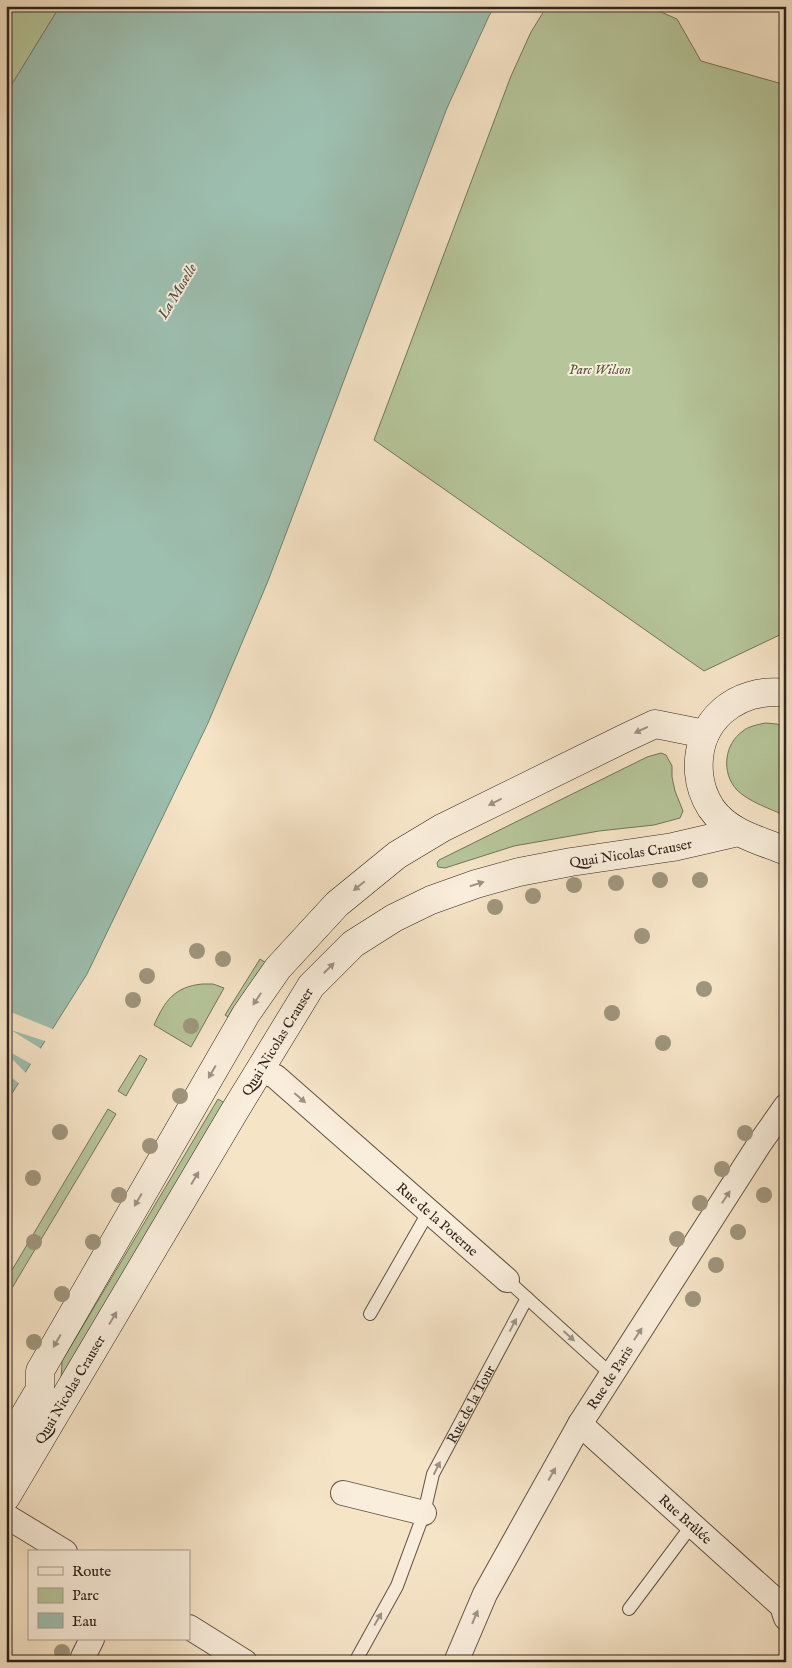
<svg xmlns="http://www.w3.org/2000/svg" width="792" height="1668" font-family="'IM FELL English',serif">
<style>
.green{fill:#b6c59a;stroke:#72745a}
.water{fill:#9dbfb0;stroke:#718174}
.pier{fill:#f6e4c7}
.lines{fill:none;stroke-linecap:round;stroke-linejoin:round}
.lane-casing{stroke:#615346;stroke-width:14}
.street-casing{stroke:#615346;stroke-width:26}
.secondary-casing{stroke:#2f231b;stroke-width:29}
.lane{stroke:#f9eddb;stroke-width:12}
.street{stroke:#f9eddb;stroke-width:24}
.secondary{stroke:#f9eddb;stroke-width:28}
.tree{fill:#9f957d}
.oneway{fill:#9e9285}
.labels{text-anchor:middle;stroke-width:4;stroke-linejoin:round;paint-order:stroke}
.park-label{font-size:14px;font-style:italic;fill:#585441;stroke:#f9eddb}
.street-label{font-size:14px;fill:#2f231b;stroke:#f9eddb}
.water-label{font-size:15px;font-style:italic;fill:#505248;stroke:#f9eddb}
</style>
<rect width="100%" height="100%" fill="#f6e4c7"/>
<filter id="stains"><feTurbulence type="fractalNoise" baseFrequency=".004" numOctaves="4"/><feColorMatrix values="0 0 0 0 .2 0 0 0 0 .09 0 0 0 0 .02 0 0 0 .5 -.17"/></filter>
<radialGradient id="worn" r=".72"><stop offset=".6" stop-color="#630" stop-opacity="0"/><stop offset="1" stop-color="#630" stop-opacity=".3"/></radialGradient>
<!-- green -->
<path class="green" d="M6,6H60L6,94Z
M547,6H647L677,19L701,61L786,85V632L704,671L374,440L511,76L531,32Z
M765,723L777,724L786,728V816C771,809 749,802 737,790C721,773 724,744 743,731C749,726 757,725 765,723Z
M661,753L666,755L672,766V777L675,791L683,811L680,818L654,825L599,831L514,846L445,868L438,867L437,863L439,860L647,757Z
M260,959L266,963L230,1018L225,1015Z
M202,984H213L224,988L191,1047L154,1025C165,1001 174,987 202,984Z
M140,1055L147,1059L126,1096L118,1091Z
M218,1099L228,1105L61,1382L62,1361Z
M108,1109L116,1114L6,1298V1280Z"/>
<!-- water -->
<path class="water" d="M60,6H495L489,16L447,108L268,581L208,723L87,974L6,1103V94Z"/>
<!-- pier -->
<path class="pier" d="M6,1010L55,1030L48,1042L11,1030L43,1050L33,1065L6,1050Z
M6,1053L27,1074L21,1085L6,1073Z"/>
<g class="lines">
<!-- lane casing -->
<g class="lane-casing">
<g id="lane">
<path d="M507,1280L612,1375"/>
<path d="M370,1314L429,1211"/>
<path d="M629,1609L692,1525"/>
<path id="s1" d="M355,1662L397,1586L424,1513L433,1474L527,1298"/>
</g>
</g>
<!-- street casing -->
<g class="street-casing">
<g id="street">
<path id="s2" d="M261,1069L276,1077L507,1280"/>
<path id="s3" d="M580,1424L782,1606L786,1618"/>
<path d="M343,1493L424,1513"/>
<path d="M6,1516L65,1552"/>
<path d="M189,1627L245,1662"/>
<path d="M85,1662L83,1657L92,1639"/>
<path id="s4" d="M456,1662L485,1594L580,1424L760,1143L786,1106"/>
</g>
</g>
<!-- secondary casing -->
<g class="secondary-casing">
<g id="secondary">
<path d="M786,693C736,687 695,721 699,773C700,786 704,797 711,808C728,833 759,840 786,851"/>
<path d="M6,1447L40,1389V1371L246,1014L278,968L337,904L397,855L442,828L625,738L655,724L705,734"/>
<path id="s5" d="M6,1497L234,1112L311,986L353,944L394,918L431,900L476,884L519,872L571,862L673,847L738,832"/>
</g>
</g>
<!-- lane -->
<use href="#lane" class="lane"/>
<!-- street -->
<use href="#street" class="street"/>
<!-- secondary -->
<use href="#secondary" class="secondary"/>
</g>
<!-- trees -->
<g class="tree">
<circle cx="660" cy="880" r="8"/>
<circle cx="700" cy="880" r="8"/>
<circle cx="616" cy="883" r="8"/>
<circle cx="574" cy="885" r="8"/>
<circle cx="533" cy="896" r="8"/>
<circle cx="495" cy="907" r="8"/>
<circle cx="642" cy="936" r="8"/>
<circle cx="197" cy="951" r="8"/>
<circle cx="223" cy="959" r="8"/>
<circle cx="147" cy="976" r="8"/>
<circle cx="704" cy="989" r="8"/>
<circle cx="133" cy="1000" r="8"/>
<circle cx="612" cy="1013" r="8"/>
<circle cx="191" cy="1026" r="8"/>
<circle cx="663" cy="1043" r="8"/>
<circle cx="180" cy="1096" r="8"/>
<circle cx="60" cy="1132" r="8"/>
<circle cx="745" cy="1133" r="8"/>
<circle cx="150" cy="1146" r="8"/>
<circle cx="722" cy="1169" r="8"/>
<circle cx="33" cy="1178" r="8"/>
<circle cx="119" cy="1195" r="8"/>
<circle cx="764" cy="1195" r="8"/>
<circle cx="700" cy="1203" r="8"/>
<circle cx="738" cy="1232" r="8"/>
<circle cx="677" cy="1239" r="8"/>
<circle cx="34" cy="1242" r="8"/>
<circle cx="93" cy="1242" r="8"/>
<circle cx="716" cy="1265" r="8"/>
<circle cx="62" cy="1294" r="8"/>
<circle cx="693" cy="1299" r="8"/>
<circle cx="34" cy="1342" r="8"/>
<circle cx="62" cy="1652" r="8"/>
</g>
<!-- one-way arrows -->
<defs><path id="oneway-solid" d="M-6-.8H1V-3.2L6.5 0L1 3.2V.8H-6Z" transform="scale(1.25)"/></defs>
<g class="oneway">
<use href="#oneway-solid" transform="translate(641 730) rotate(155)"/>
<use href="#oneway-solid" transform="translate(495 802) rotate(153)"/>
<use href="#oneway-solid" transform="translate(477 884) rotate(-17)"/>
<use href="#oneway-solid" transform="translate(359 886) rotate(141)"/>
<use href="#oneway-solid" transform="translate(329 968) rotate(-45)"/>
<use href="#oneway-solid" transform="translate(257 999) rotate(124)"/>
<use href="#oneway-solid" transform="translate(212 1072) rotate(120)"/>
<use href="#oneway-solid" transform="translate(300 1098) rotate(41)"/>
<use href="#oneway-solid" transform="translate(195 1178) rotate(-59)"/>
<use href="#oneway-solid" transform="translate(726 1197) rotate(-57)"/>
<use href="#oneway-solid" transform="translate(138 1200) rotate(120)"/>
<use href="#oneway-solid" transform="translate(113 1318) rotate(-59)"/>
<use href="#oneway-solid" transform="translate(513 1325) rotate(-62)"/>
<use href="#oneway-solid" transform="translate(638 1334) rotate(-57)"/>
<use href="#oneway-solid" transform="translate(569 1336) rotate(42)"/>
<use href="#oneway-solid" transform="translate(57 1341) rotate(120)"/>
<use href="#oneway-solid" transform="translate(437 1468) rotate(-64)"/>
<use href="#oneway-solid" transform="translate(552 1474) rotate(-61)"/>
<use href="#oneway-solid" transform="translate(475 1617) rotate(-67)"/>
<use href="#oneway-solid" transform="translate(378 1619) rotate(-60)"/>
</g>
<g class="labels">
<!-- park labels -->
<g class="park-label">
<text x="600" y="374">Parc Wilson</text>
</g>
<!-- street labels -->
<g class="street-label">
<text dy="5" stroke="none"><textPath href="#s5" startOffset="950">Quai Nicolas Crauser</textPath></text>
<text dy="5" stroke="none"><textPath href="#s5" startOffset="530">Quai Nicolas Crauser</textPath></text>
<text dy="5" stroke="none"><textPath href="#s2" startOffset="232">Rue de la Poterne</textPath></text>
<text dy="5" stroke="none"><textPath href="#s4" startOffset="324">Rue de Paris</textPath></text>
<text dy="5" stroke="none"><textPath href="#s5" startOffset="125">Quai Nicolas Crauser</textPath></text>
<text dy="5" stroke="none"><textPath href="#s1" startOffset="284">Rue de la Tour</textPath></text>
<text dy="5" stroke="none"><textPath href="#s3" startOffset="142">Rue Brûlée</textPath></text>
</g>
<!-- water labels -->
<g class="water-label">
<text transform="translate(177 291) rotate(-59)" y="5">La Moselle</text>
</g>
</g>
<!-- margin -->
<rect width="792" height="1668" fill="none" stroke="#f6e4c7" stroke-width="25"/>
<rect x="8" y="8" width="777" height="1653" fill="none" stroke="#2f231b" stroke-width="2.5"/>
<rect x="12" y="12" width="767" height="1643" fill="none" stroke="#2f231b"/>
<!-- legend -->
<rect x="28" y="1550" width="162" height="90" fill="#f9eddb" stroke="#a89c8e"/>
<rect x="38" y="1567" width="25" height="8" fill="#f9eddb" stroke="#a89c8e"/>
<text x="72" y="1576" font-size="15" fill="#2f231b">Route</text>
<rect x="38" y="1588" width="25" height="15" fill="#b6c59a" stroke="#a89c8e"/>
<text x="72" y="1600" font-size="15" fill="#2f231b">Parc</text>
<rect x="38" y="1613" width="25" height="15" fill="#9dbfb0" stroke="#a89c8e"/>
<text x="72" y="1626" font-size="15" fill="#2f231b">Eau</text>
<rect width="100%" height="100%" filter="url(#stains)"/>
<rect width="100%" height="100%" fill="url(#worn)"/>
</svg>
